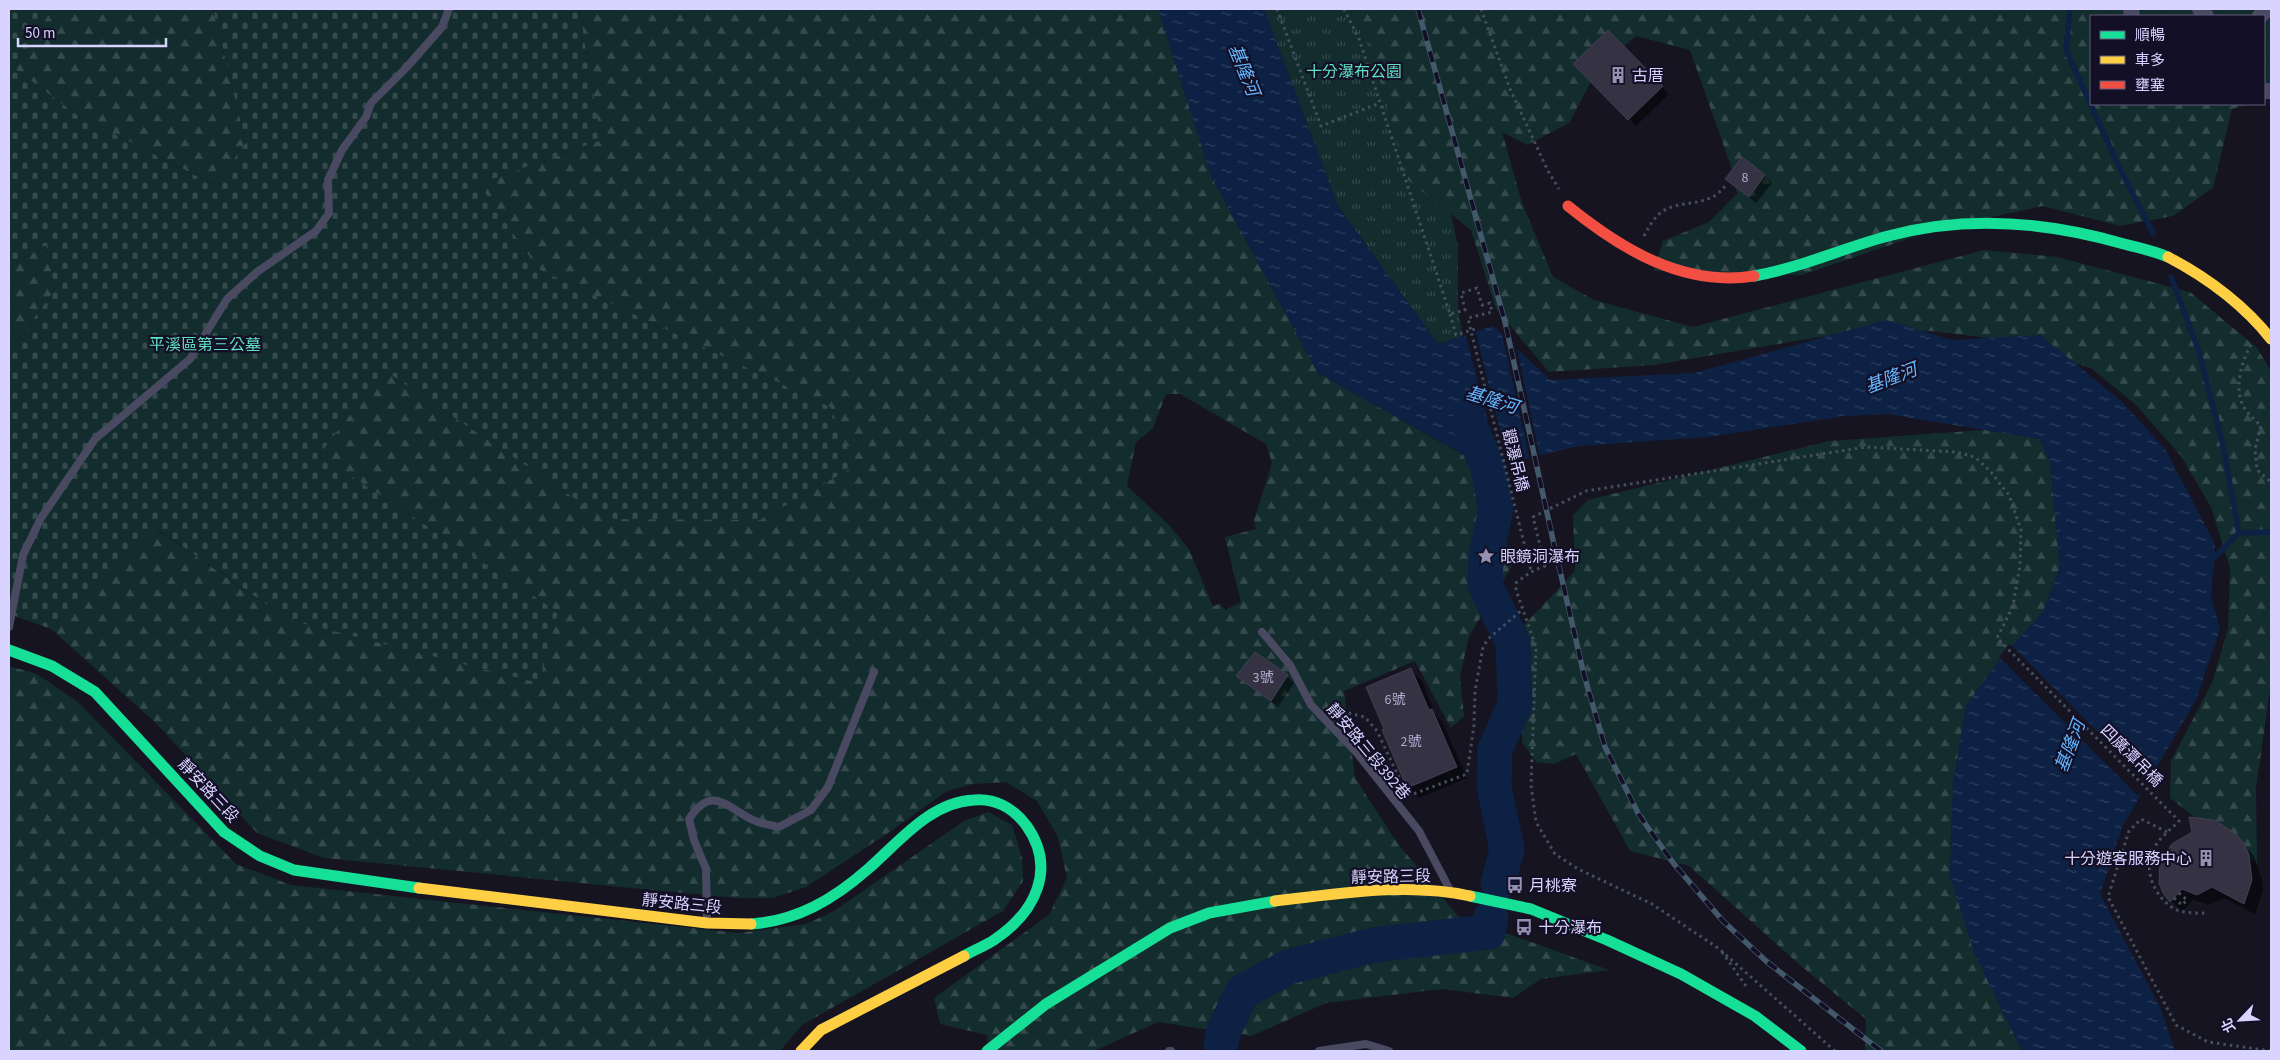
<svg xmlns="http://www.w3.org/2000/svg" width="2280" height="1060" font-family="'Source Sans 3','Noto Sans TC',sans-serif">
<style>
.grass{fill:url(#grass-tufts)}
.forest{fill:url(#forest-firs);fill-rule:evenodd}
.cemetery{fill:url(#cemetery-stones)}
.water{fill:url(#water-ripples)}
.pier{fill:#161421}
.shadow{fill:#0007}
.lines{fill:none;stroke-linecap:round;stroke-linejoin:round}
.stream{stroke:#0d2144;stroke-width:5.5}
.river{stroke:#0d2144;stroke-width:35}
.building{fill:#343243;stroke:#433f54}
.path{stroke:#44505f;stroke-width:3;stroke-dasharray:2.5 4;stroke-linecap:butt}
.lane{stroke:#4a4962;stroke-width:8}
.street{stroke:#4a4962;stroke-width:16}
.fast{stroke:#16e098;stroke-width:11}
.slow{stroke:#ffcf43;stroke-width:11}
.jam{stroke:#f24e42;stroke-width:11}
.rail-casing{stroke:#43596b;stroke-width:5.5}
.rail{stroke:#130f26;stroke-width:4;stroke-dasharray:11;stroke-linecap:butt}
.path-bridge{stroke:#44505f;stroke-width:3;stroke-dasharray:2.5 4;stroke-linecap:butt}
.labels{text-anchor:middle;stroke-width:4.5;stroke-linejoin:round;paint-order:stroke}
.number-label{font-size:14px;fill:#b0acd0}
.park-label{font-size:16px;fill:#5fe0c0;stroke:#130f26}
.poi-label{font-size:16px;fill:#d9d4ff;stroke:#130f26;text-anchor:start}
.street-label{font-size:16px;fill:#d9d4ff;stroke:#130f26}
.water-label{font-size:18px;font-style:italic;fill:#62b6ff;stroke:#130f26}
</style>
<defs>
<pattern id="grass-tufts" width="24" height="20" patternUnits="userSpaceOnUse" patternTransform="scale(1.25)"><rect width="24" height="20" fill="#132c2d"/><path d="M3 7l-1-3M5 7V3M7 7l1-3M15 17l-1-3M17 17v-4M19 17l1-3" fill="none" stroke="#354a4c"/></pattern>
<pattern id="forest-firs" width="22" height="20" patternUnits="userSpaceOnUse" patternTransform="scale(1.25)"><rect width="22" height="20" fill="#132c2d"/><path d="M5 1l3.5 6h-7zM16 11l3.5 6h-7z" fill="#354a4c"/></pattern>
<pattern id="cemetery-stones" width="16" height="16" patternUnits="userSpaceOnUse" patternTransform="scale(1.25)"><rect width="16" height="16" fill="#132c2d"/><path d="M2 7V4a2 2 0 0 1 4 0v3zM10 15v-3a2 2 0 0 1 4 0v3z" fill="#354a4c"/></pattern>
<pattern id="water-ripples" width="26" height="14" patternUnits="userSpaceOnUse" patternTransform="scale(1.25)"><rect width="26" height="14" fill="#0d2144"/><path d="M2 4q2-2 4 0t4 0M15 11q2-2 4 0t4 0" fill="none" stroke="#304060"/></pattern>
</defs>
<rect width="100%" height="100%" fill="#161421"/>
<!-- grass -->
<path class="grass" d="M1264,9H1402L1406,19L1458,245V310L1463,336L1438,344L1338,206Z"/>
<!-- forest -->
<path class="forest" d="M52,9H213L246,143L215,185L77,115L15,69Z
M579,9H1158L1211,176L1318,373L1476,462L1513,564L1469,636L1460,676L1464,716L1451,728L1415,661L1344,691L1355,778L1398,844L1458,916L1609,970L1541,979L1513,998L1442,989L1326,1003L1251,1036L1158,1022L1094,1051H988L987,1035L940,1024L934,998L1049,915L1067,878L1058,837L1037,801L1006,782L973,784L947,791L891,831L806,887L773,898H735L324,858L257,833L156,723L51,629L156,529L289,620L558,612L319,455L384,370L606,519L830,407L538,269L479,184L601,140ZM1166,394H1180L1266,444L1272,463L1254,520L1256,529L1225,537L1241,602L1225,610L1220,603L1213,607L1189,549L1168,524L1127,486L1136,442L1153,428Z
M1360,9H2271V98L2264,100V16H2091V104H2251L2232,109L2213,188L2173,216L2120,226L2043,206L1940,228L1802,275L1654,271L1663,241L1709,222L1737,194L1733,172L1690,50L1636,36L1598,68L1569,123L1527,145L1502,132L1522,203L1553,277L1594,300L1693,327L1984,250L2057,257L2190,292L2257,348L2271,371V683L2256,788L2257,864L2170,798L2171,761L2212,683L2228,629L2230,568L2211,507L2181,456L2135,404L2091,368L1990,338L1931,331L1850,332L1654,365L1549,372L1496,309L1471,230L1408,180Z
M46,245L55,290L9,351V266Z
M1984,430L2040,439L2050,463L2060,567L2043,612L1997,663L1966,706L1953,783L1950,876L2022,1051H1865L1866,1019L1801,966L1689,866L1630,851L1576,754L1554,764L1536,762L1522,742V627L1575,571L1573,515L1588,500L1829,441Z
M9,666L37,674L78,702L236,864L291,885L738,933L806,924L834,911L964,821L988,812L1012,825L1022,858L1023,881L1003,911L802,1025L780,1051H9Z"/>
<!-- cemetery -->
<path class="cemetery" d="M9,9H52L15,69L77,115L214,185L246,143L213,9H579L601,140L479,184L538,269L830,407L855,466L760,520L605,519L384,370L319,455L558,612L539,683L289,620L157,529L51,629L9,614V351L55,290L46,245L9,266Z"/>
<!-- water -->
<path class="water" d="M1158,9H1264L1338,206L1438,344L1493,326L1550,380L1694,373L1886,320L1952,340L2040,335L2120,400L2165,449L2215,544L2211,597L2220,629L2196,700L2122,827L2100,894L2160,1007L2175,1051H2022L1974,953L1950,876L1953,783L1966,706L1997,663L2043,612L2060,567L2050,463L2040,439L1886,414L1845,416L1707,437L1578,446L1488,468L1318,373L1211,176Z"/>
<!-- pier -->
<path class="pier" d="M1475,330L1509,466L1500,468L1465,333Z
M1501,330L1516,344L1540,458L1530,460Z
M2010,644L2150,784L2138,796L1999,657Z"/>
<!-- shadow -->
<path class="shadow" d="M1608,31L1669,94L1636,126L1575,64Z
M1765,175L1772,183L1756,203L1727,179Z
M1411,670L1422,681L1436,716L1442,721L1467,778L1419,798L1408,788Z
M1238,676H1287L1294,683L1278,707Z
M2235,835L2254,856L2262,879L2263,891L2255,914L2224,898L2209,905L2193,900L2182,911L2171,901L2160,883Z"/>
<g class="lines">
<!-- stream -->
<path class="stream" d="M2070,9L2066,50L2120,169L2153,233
M2171,277L2198,349L2222,441L2239,533
M2209,559L2214,558L2239,533L2271,532"/>
<!-- river -->
<path class="river" d="M1469,423L1488,468L1496,509L1486,556L1485,584L1513,643L1515,704L1495,750L1494,787L1507,849L1498,884
M1221,1043L1223,1033L1242,992L1288,967L1373,945L1488,932L1491,918"/>
</g>
<!-- building -->
<path class="building" d="M1608,30L1663,86L1628,120L1573,64Z
M1742,157L1765,175L1749,197L1725,179Z
M1255,652L1288,675L1271,701L1236,676Z
M1411,668L1429,710L1432,709L1457,767L1407,788L1382,730L1384,729L1366,687Z
M2189,817L2214,820L2236,834L2244,843L2249,855L2252,880L2244,904L2212,887L2197,895L2182,889L2170,902L2163,893L2159,883L2160,861L2172,844L2192,832Z"/>
<g class="lines">
<!-- path -->
<path class="path" d="M1277,9L1321,126L1380,103
M1344,9L1359,39L1450,314L1465,310L1461,293L1477,288L1482,305L1490,303L1492,312L1468,318L1470,327
M1481,9L1510,89L1548,171L1559,189
M1644,236C1649,227 1654,217 1663,211C1685,198 1708,209 1726,185
M1450,314L1456,335L1478,328
M2251,345C2241,362 2233,390 2245,409C2249,415 2256,421 2261,426L2255,449L2257,470L2271,482
M1336,710L1365,717L1377,731L1403,786
M1408,796L1467,774L1474,725L1475,691L1483,647L1488,639L1523,609
M2167,832L2141,819L2129,831L2108,897L2176,1025L2208,1042L2271,1051
M2174,898L2182,905L2187,900L2179,893
M1722,952L1746,986
M1835,1051L1718,948L1652,904L1578,869L1555,854L1536,822L1531,785L1536,647L1516,590V583C1526,575 1533,570 1545,566L1533,517L1586,491L1866,447L1956,452L1975,457L1990,471L2009,495L2021,530L2020,565L2013,606L1997,638L2179,821C2170,830 2158,839 2153,850C2142,872 2157,901 2177,910C2185,913 2196,913 2205,913"/>
<!-- lane -->
<path class="lane" d="M9,627L23,555L41,518L95,439L190,359L227,299L257,272L316,231L329,213L328,180L342,150L366,117L371,103L407,67L442,27L449,9
M1262,632L1290,665L1311,705L1357,753L1419,831L1449,888
M707,921L706,869L694,840L689,819C712,784 726,807 753,820C761,824 771,825 779,827L811,810L828,787L874,672
M1169,1051H1171
M1319,1051L1366,1044L1389,1051"/>
<!-- street -->
<path class="street" d="M2131,9L2132,16
M2200,9L2206,16
M2260,16L2267,9
M2264,91H2271"/>
<!-- fast -->
<path class="fast" d="M1754,276C1800,268 1843,248 1888,236C1966,215 2048,222 2124,244C2139,248 2154,251 2168,257
M9,650L52,666L95,692L224,832L260,856L294,870L419,888
M1470,896L1531,909L1607,940L1681,974L1755,1016L1801,1051
M751,924C797,921 834,899 868,869C899,842 930,802 974,800C995,798 1013,808 1026,825C1057,868 1036,912 994,940C985,946 974,950 964,956
M987,1051L1046,1004L1170,928L1209,913L1275,901"/>
<!-- slow -->
<path class="slow" d="M2168,257C2208,278 2243,304 2271,339
M419,888L707,923L751,924
M1275,901C1339,894 1406,882 1470,896
M801,1051L821,1030L964,956"/>
<!-- jam -->
<path class="jam" d="M1568,206C1621,249 1683,287 1754,276"/>
<!-- rail casing -->
<g class="rail-casing">
<path id="rail" d="M1418,9L1505,322L1555,549L1584,675L1605,747L1639,815L1674,864L1723,921L1766,961L1881,1051"/>
</g>
<!-- rail -->
<use href="#rail" class="rail"/>
<!-- path-bridge -->
<path class="path-bridge" d="M1470,327L1531,571"/>
</g>
<!-- icons -->
<defs>
<g id="building-bare" transform="scale(1.35)"><path d="M-4-6H4V6H1V3H-1V6H-4ZM-2.5-4.3h1.7v1.8h-1.7ZM.8-4.3h1.7v1.8H.8ZM-2.5-1h1.7V.8h-1.7ZM.8-1h1.7V.8H.8Z" fill="#9591b1" stroke="#130f26" stroke-width="2.5" paint-order="stroke"/></g>
<g id="sight-bare" transform="scale(1.35)"><path d="M0-6L1.8-2.2L6-1.7L2.9 1.2L3.7 5.4L0 3.3L-3.7 5.4L-2.9 1.2L-6-1.7L-1.8-2.2Z" fill="#9591b1" stroke="#130f26" stroke-width="2.5" paint-order="stroke"/></g>
<g id="bus-bare" transform="scale(1.35)"><path d="M-5-6H5V4H4V6H2V4H-2V6H-4V4H-5ZM-3.5-4V0h7V-4ZM-3.5 1.2v1.5H-2V1.2ZM2 1.2v1.5H3.5V1.2Z" fill="#9591b1" stroke="#130f26" stroke-width="2.5" paint-order="stroke"/></g>
</defs>
<g fill-rule="evenodd">
<use href="#building-bare" x="1618" y="75"/>
<use href="#sight-bare" x="1486" y="556"/>
<use href="#building-bare" x="2206" y="858"/>
<use href="#bus-bare" x="1515" y="885"/>
<use href="#bus-bare" x="1524" y="927"/>
</g>
<g class="labels">
<!-- number labels -->
<g class="number-label">
<text x="1745" y="182">8</text>
<text x="1263" y="682">3號</text>
<text x="1395" y="704">6號</text>
<text x="1411" y="746">2號</text>
</g>
<!-- park labels -->
<g class="park-label">
<text x="1354" y="77">十分瀑布公園</text>
<text x="205" y="350">平溪區第三公墓</text>
</g>
<!-- poi labels -->
<g class="poi-label">
<text x="1632" y="81">古厝</text>
<text x="1500" y="562">眼鏡洞瀑布</text>
<text x="2192" y="864" text-anchor="end">十分遊客服務中心</text>
<text x="1529" y="891">月桃寮</text>
<text x="1538" y="933">十分瀑布</text>
</g>
<!-- street labels -->
<g class="street-label">
<text transform="translate(1516 460) rotate(76)" y="6">觀瀑吊橋</text>
<text transform="translate(1369 751) rotate(50)" y="6">靜安路三段392巷</text>
<text transform="translate(2132 755) rotate(45)" y="6">四廣潭吊橋</text>
<text transform="translate(209 790) rotate(47)" y="6">靜安路三段</text>
<text transform="translate(1391 876) rotate(-1)" y="6">靜安路三段</text>
<text transform="translate(682 903) rotate(6)" y="6">靜安路三段</text>
</g>
<!-- water labels -->
<g class="water-label">
<text transform="translate(1244 70) rotate(68)" y="6">基隆河</text>
<text transform="translate(1891 378) rotate(-21)" y="6">基隆河</text>
<text transform="translate(1492 400) rotate(17)" y="6">基隆河</text>
<text transform="translate(2070 746) rotate(-69)" y="6">基隆河</text>
</g>
</g>
<!-- border -->
<rect width="2280" height="1060" fill="none" stroke="#d9d4ff" stroke-width="20"/>
<!-- legend -->
<rect x="2090" y="15" width="175" height="90" fill="#130f26" stroke="#625e7d"/>
<rect x="2100" y="31" width="25" height="8" fill="#16e098" stroke="#625e7d"/>
<text x="2135" y="40" font-size="15" fill="#d9d4ff">順暢</text>
<rect x="2100" y="56" width="25" height="8" fill="#ffcf43" stroke="#625e7d"/>
<text x="2135" y="65" font-size="15" fill="#d9d4ff">車多</text>
<rect x="2100" y="81" width="25" height="8" fill="#f24e42" stroke="#625e7d"/>
<text x="2135" y="90" font-size="15" fill="#d9d4ff">壅塞</text>
<!-- north arrow -->
<g transform="translate(2240 1020) rotate(245)" stroke="#130f26" stroke-width="4" paint-order="stroke">
<path d="M0-4L9 19L0 12L-9 19Z" fill="#d9d4ff"/>
<text y="-8" font-size="14" font-weight="bold" text-anchor="middle" fill="#d9d4ff">北</text>
</g>
<!-- scale -->
<path d="M18 38v8h148v-8" fill="none" stroke="#d9d4ff" stroke-width="2.5"/>
<text x="25" y="38" font-size="15" fill="#d9d4ff" stroke="#130f26" stroke-width="4" paint-order="stroke">50 m</text>
</svg>
